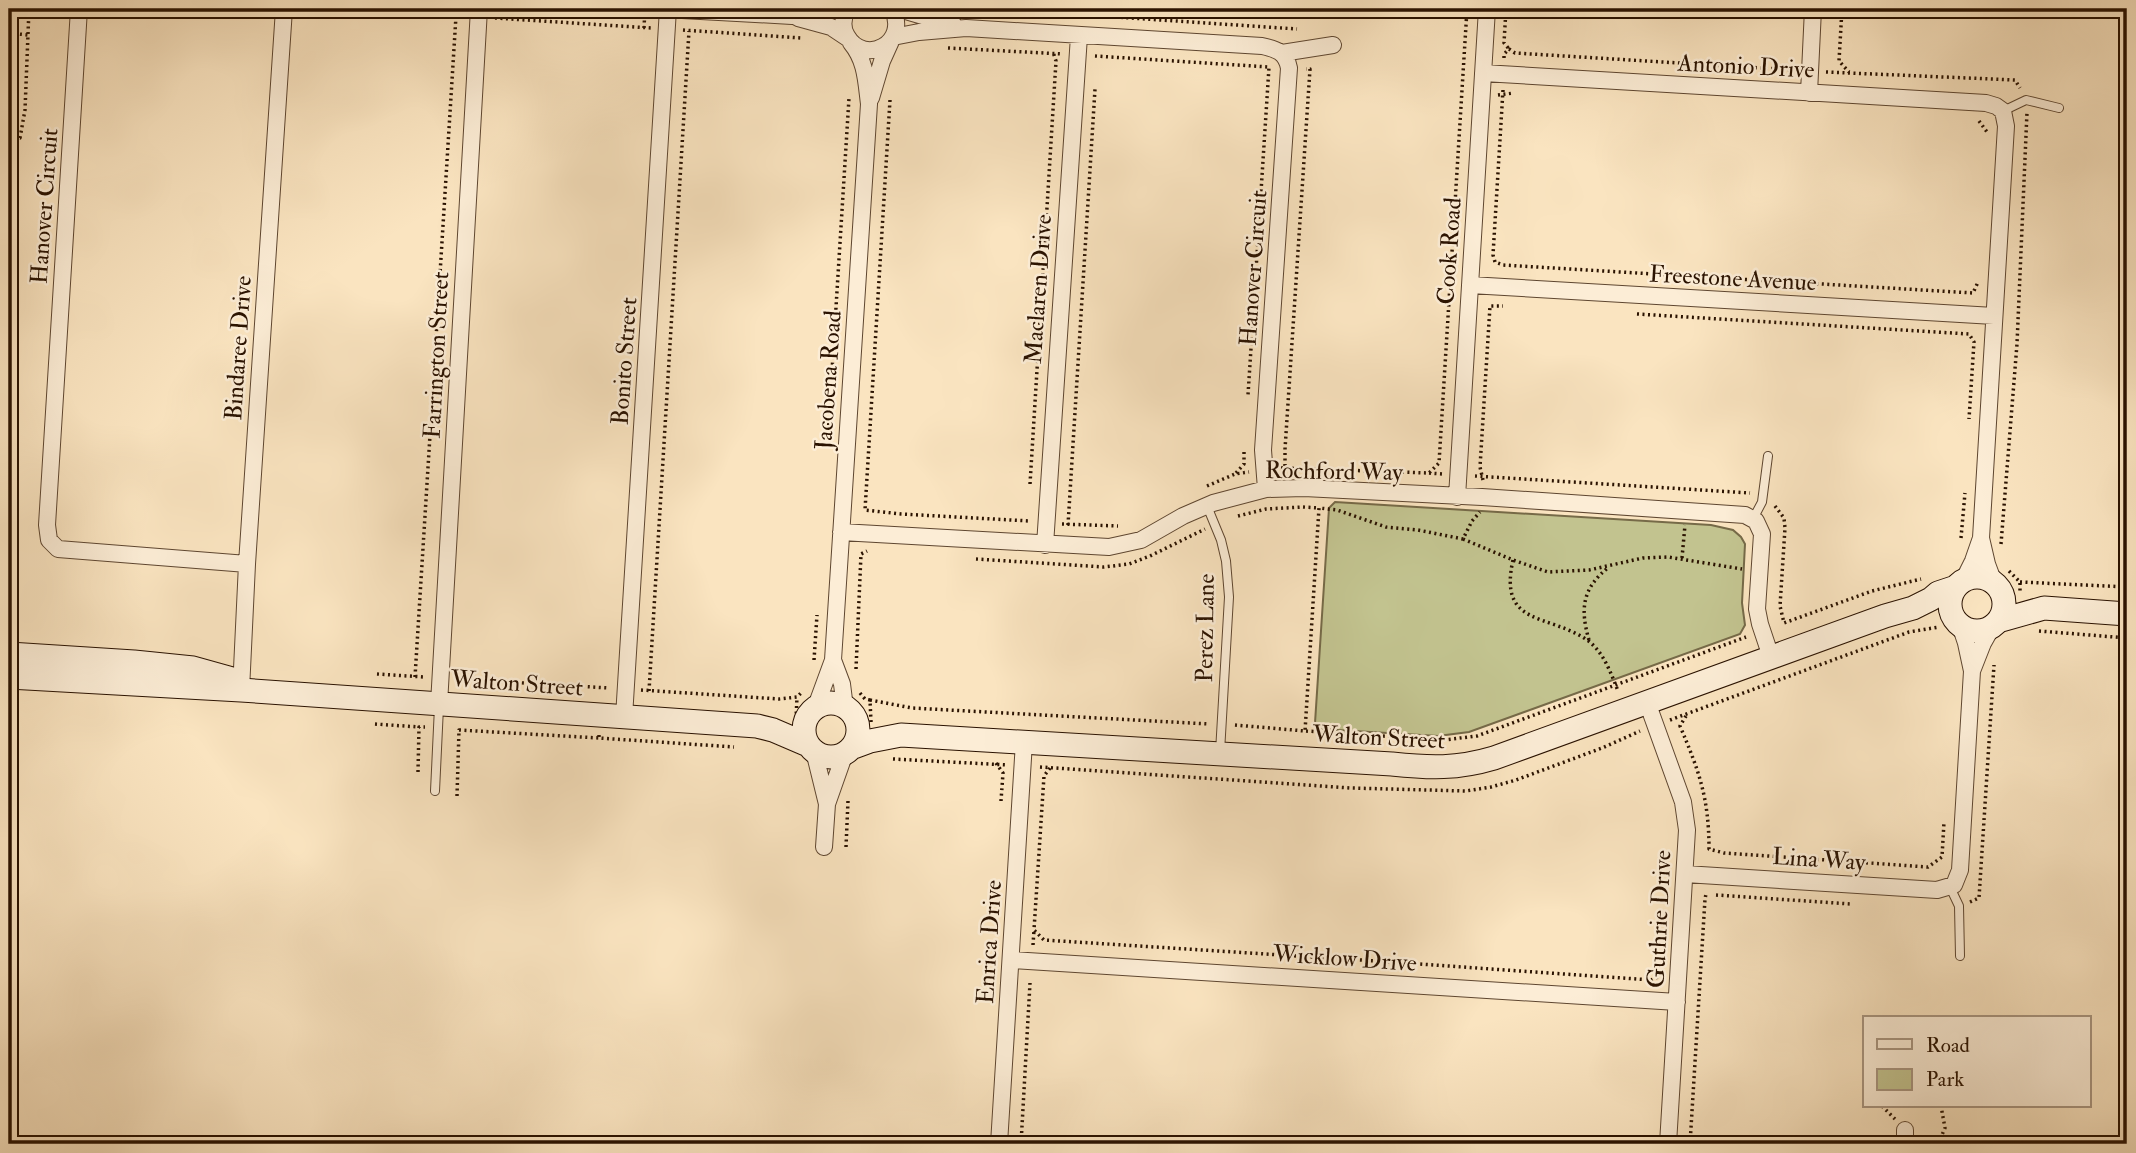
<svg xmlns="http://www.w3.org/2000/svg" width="2136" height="1153" font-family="'IM FELL Double Pica',serif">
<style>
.green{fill:#c2c38f;stroke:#766a48;stroke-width:2}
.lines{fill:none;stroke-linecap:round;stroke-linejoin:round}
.lane-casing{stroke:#5e4630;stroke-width:10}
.street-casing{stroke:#5e4630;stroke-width:18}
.secondary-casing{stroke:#2a1200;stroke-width:25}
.path{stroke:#2a1200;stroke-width:3.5;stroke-dasharray:2 3.5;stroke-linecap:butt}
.lane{stroke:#fcedd6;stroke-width:8}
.street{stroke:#fcedd6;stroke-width:16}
.secondary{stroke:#fcedd6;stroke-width:23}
.labels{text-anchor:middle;stroke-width:5;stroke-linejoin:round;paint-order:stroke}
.street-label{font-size:24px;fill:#2a1200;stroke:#fcedd6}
</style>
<rect width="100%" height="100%" fill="#fae4c0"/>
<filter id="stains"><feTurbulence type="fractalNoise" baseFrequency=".00286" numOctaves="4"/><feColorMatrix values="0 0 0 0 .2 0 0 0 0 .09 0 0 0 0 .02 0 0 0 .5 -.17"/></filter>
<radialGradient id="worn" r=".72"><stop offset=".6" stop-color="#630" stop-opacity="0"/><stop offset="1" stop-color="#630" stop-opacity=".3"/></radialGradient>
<!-- green -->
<path class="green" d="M1335,502L1711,525L1733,530L1741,537L1745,544L1742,603L1745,625L1740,634L1469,732L1438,736L1320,729L1315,723L1329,508Z"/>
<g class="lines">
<!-- lane casing -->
<g class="lane-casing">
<path id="lane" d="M2003,111L2026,100L2059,108
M1207,506L1221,540L1226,561L1229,597L1220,752
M1753,519L1762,502L1768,456
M435,791L439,707
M1950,887L1959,906L1960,956"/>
</g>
<!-- street casing -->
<g class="street-casing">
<path id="street" d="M79,9L47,525L49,540L58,549L247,564
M664,9L792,16L839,9
M847,9C843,18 841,27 847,36C865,67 910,42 892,9
M899,9L954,25
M798,18L831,27L849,39
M893,37L919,32L966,28L1262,46C1276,49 1286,52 1289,68L1263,450L1266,489
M1282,53L1333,45
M1483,73L1986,103L1996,106L2003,111L2006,126L1981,538L1973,561L1963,581
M1809,93L1813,9
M871,98L882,61L891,41
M1470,285L1994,316
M1457,497L1487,9
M841,532L1109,547L1141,540L1183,516L1213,503L1266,489L1304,488L1482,497L1745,515L1756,521L1762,534L1757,609L1760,624L1771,657
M1981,538L1987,564L1994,583
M1045,545L1079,36
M1960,625L1966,643L1972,671
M833,660L842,684L845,708
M241,690L247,564L284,9
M1647,702L1683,802L1687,830L1668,1144
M439,704L479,9
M815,709L833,660L869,104C866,81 866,61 851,43
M624,717L668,9
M814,751L827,804
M824,847L827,804L845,753
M1685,874L1937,890L1954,885L1960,870L1972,671L1983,643L1992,627
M1011,960L1677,1002
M999,1144L1024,742
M1905,1144V1130"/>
</g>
<!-- secondary casing -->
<g class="secondary-casing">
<path id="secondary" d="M1950 604a27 27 0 1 1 54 0a27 27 0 1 1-54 0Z
M1998,621L2044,608L2127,614
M9,654L134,662L193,668L236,680
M9,677L241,690L757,726L773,730L808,745
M804 730a27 27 0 1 1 54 0a27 27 0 1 1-54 0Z
M851,748L870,741L901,735L1392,764C1430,768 1457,769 1494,758L1885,616L1913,608L1931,599L1938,593L1956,587"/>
</g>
<!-- path -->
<path class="path" d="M989,9L1055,13L1054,16
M1506,9L1504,43L1509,49
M1842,9L1839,61L1849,72
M379,11L463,16
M1055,13L1297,29
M495,18L651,28
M644,28L645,9
M683,30L801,38
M9,33L28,35
M948,48L1063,54
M1095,56L1269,67L1248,395
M1504,58V54L1509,49L1515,53L1794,70
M1826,72L2015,80L2020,88
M1503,90L1493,255L1495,262L1503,265L1973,293L1978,282
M1498,95L1514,93
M890,100L865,510L901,514L1030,521
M1979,121L1987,132V135
M9,137L20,138L25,110L29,9
M1637,314L1969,334L1974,342L1969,419
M828,436L849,98
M1285,466V449L1310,69H1306
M1281,468L1429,473L1439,463L1467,9
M1236,473L1244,464V452
M1429,473L1443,474
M1475,476L1750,493
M1483,480L1480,467L1490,306H1503
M1030,484L1056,61L1053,52
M1207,486L1235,474L1249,472
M1775,506L1784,518L1785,528L1780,606L1784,623L1872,591L1921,579
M1303,507L1319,508
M1238,516L1266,509L1303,507
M1062,524L1118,526
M1068,525L1095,89
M1961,538L1965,493
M1463,539L1513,560L1548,572L1589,570L1643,558L1668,557L1742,569
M2001,544L2017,344L2027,112
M1682,558L1685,525
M976,559L1104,567L1129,564L1150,556L1205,529
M1513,560C1498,627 1548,613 1587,640C1603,651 1611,673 1618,691
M2009,571L2020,582V594
M2020,582L2127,587
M2039,631L2127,638
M1589,640C1580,609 1582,588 1609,567
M814,660L817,615
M856,669L861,554L867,551
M377,674L424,677
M415,677L456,16
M456,679L609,688
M641,690L779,699L797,697L802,692
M649,691L689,31
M860,693L865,699L870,700L871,722
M870,700L912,708L1209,724
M1686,716L1680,726C1699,771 1709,798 1709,849L1724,853L1928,867L1942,857L1944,822
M796,719L797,697
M1670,720L1909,632L1939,627
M375,724L419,727
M1235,725L1305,731L1319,508L1337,510L1386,527L1418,530L1463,539L1472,521L1480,512
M1306,731L1444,740L1477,736L1746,637
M599,735V738L734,747
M893,759L1008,765
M996,763L1003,773L1001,801
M1040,767L1351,788L1466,791L1491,787L1516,780L1602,748L1640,731
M1050,768L1044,776L1034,930L1044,940L1361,960L1651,980L1660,976
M418,772L419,727H425
M457,796L459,730L599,738
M846,847L848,801
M1716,895L1851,904
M1970,902L1979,898L1994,665
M1033,945L1034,930
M1882,1106L1895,1119
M1021,1140L1090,1144
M1021,1144L1030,983
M1690,1144L1705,899L1706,894H1708
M1938,1144L1945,1128L1941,1106"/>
<!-- lane -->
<use href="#lane" class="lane"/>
<!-- street -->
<use href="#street" class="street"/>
<!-- secondary -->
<use href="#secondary" class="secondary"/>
</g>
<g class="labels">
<!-- street labels -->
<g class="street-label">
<text transform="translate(1746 66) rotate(3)" y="8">Antonio Drive</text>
<text transform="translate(44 206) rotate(-86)" y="8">Hanover Circuit</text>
<text transform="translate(1449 251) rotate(-86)" y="8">Cook Road</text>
<text transform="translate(1253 268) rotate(-86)" y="8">Hanover Circuit</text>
<text transform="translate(1733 278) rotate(3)" y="8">Freestone Avenue</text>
<text transform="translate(1038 289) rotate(-86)" y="8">Maclaren Drive</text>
<text transform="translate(238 348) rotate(-86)" y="8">Bindaree Drive</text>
<text transform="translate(436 355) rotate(-87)" y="8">Farrington Street</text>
<text transform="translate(624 361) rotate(-86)" y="8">Bonito Street</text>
<text transform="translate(828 380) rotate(-86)" y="8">Jacobena Road</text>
<text transform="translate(1334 471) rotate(1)" y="8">Rochford Way</text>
<text transform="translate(1205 628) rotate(-89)" y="8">Perez Lane</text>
<text transform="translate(517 683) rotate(4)" y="8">Walton Street</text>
<text transform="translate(1379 737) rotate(3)" y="8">Walton Street</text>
<text transform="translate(1819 859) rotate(4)" y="8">Lina Way</text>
<text transform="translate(1659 919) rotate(-87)" y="8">Guthrie Drive</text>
<text transform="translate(989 942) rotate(-86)" y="8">Enrica Drive</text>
<text transform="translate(1345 958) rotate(4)" y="8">Wicklow Drive</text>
</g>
</g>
<!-- margin -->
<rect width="2136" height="1153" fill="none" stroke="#fae4c0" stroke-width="35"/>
<rect x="10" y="10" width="2115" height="1132" fill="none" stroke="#2a1200" stroke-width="3.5"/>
<rect x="18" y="18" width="2101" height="1118" fill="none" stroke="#2a1200" stroke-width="2"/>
<!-- legend -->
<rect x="1863" y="1016" width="228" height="91" fill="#fcedd6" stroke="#a89580" stroke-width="2"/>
<rect x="1877" y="1039" width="35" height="10" fill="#fcedd6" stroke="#a89580" stroke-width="2"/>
<text x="1926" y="1052" font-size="21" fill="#2a1200">Road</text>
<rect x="1877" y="1069" width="35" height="21" fill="#c2c38f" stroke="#a89580" stroke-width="2"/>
<text x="1926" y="1086" font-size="21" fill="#2a1200">Park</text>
<rect width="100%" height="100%" filter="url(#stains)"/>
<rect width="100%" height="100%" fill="url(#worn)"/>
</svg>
